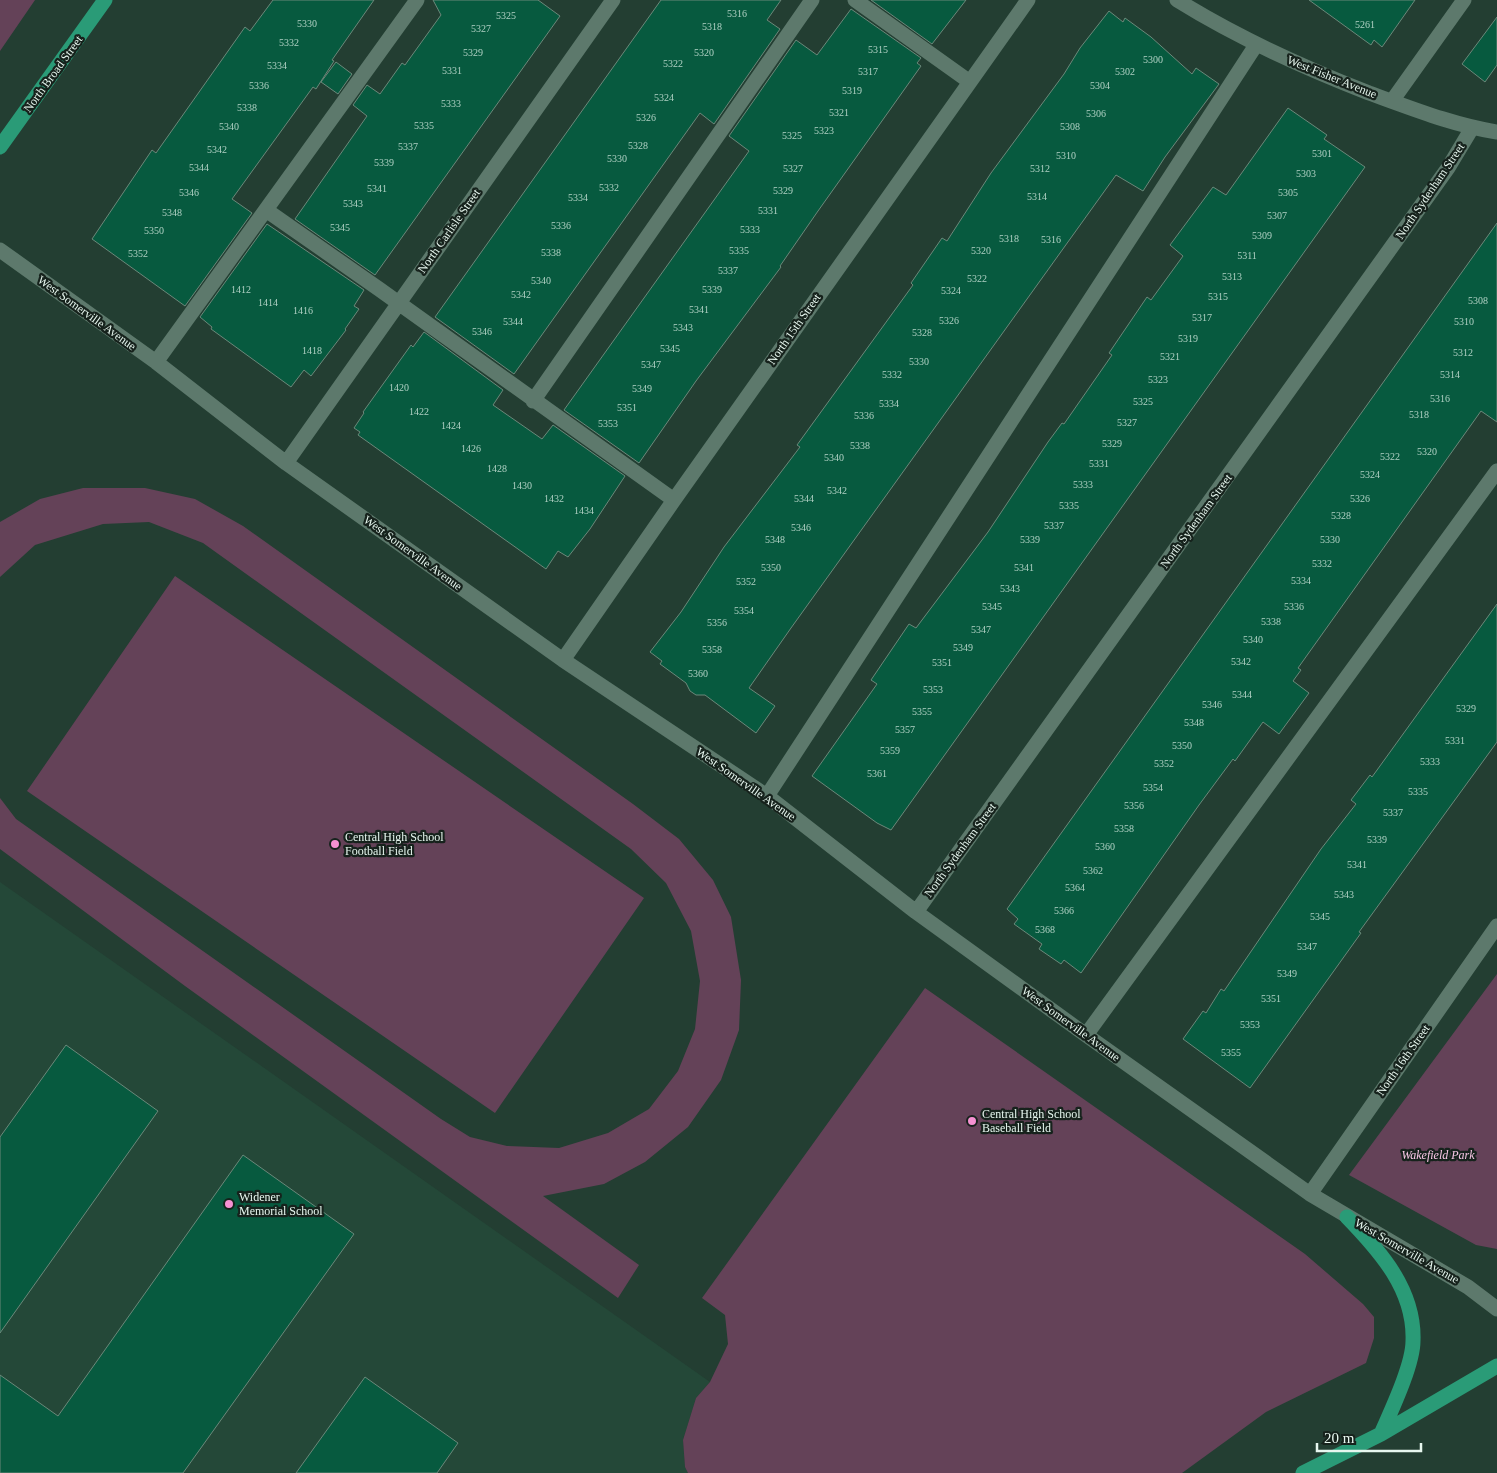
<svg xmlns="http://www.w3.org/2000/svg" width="1497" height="1473" font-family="'Times New Roman',serif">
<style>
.built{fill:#244838}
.green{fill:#644258}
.building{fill:#075a3f;stroke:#6b887a}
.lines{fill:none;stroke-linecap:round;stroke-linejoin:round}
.minor{stroke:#5d796c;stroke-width:15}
.major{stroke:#2a9b77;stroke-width:15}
.poi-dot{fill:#f591d2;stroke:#16221c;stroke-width:2}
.labels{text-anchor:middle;stroke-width:4.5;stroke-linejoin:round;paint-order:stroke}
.number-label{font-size:10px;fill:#afd0c3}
.street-label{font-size:12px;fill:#e7f7ef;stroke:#16221c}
.poi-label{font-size:12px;fill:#e7f7ef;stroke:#16221c;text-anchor:start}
.park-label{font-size:12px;font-style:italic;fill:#f9c7e6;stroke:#16221c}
</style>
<rect width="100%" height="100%" fill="#233e32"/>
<!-- built -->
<path class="built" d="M0,882L710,1382L696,1398L683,1440L685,1467L688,1473H0Z"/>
<!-- green -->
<path class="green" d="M0,0H35L0,51Z
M83,488H145L195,499L243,526L633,804L679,839L713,880L731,917L741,980L739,1030L721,1080L688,1127L645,1162L604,1184L543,1196L639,1265L618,1298L185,986L0,849V798L16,819L441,1119L470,1137L507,1146L559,1148L608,1133L649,1109L678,1071L695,1029L700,981L691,931L666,883L631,849L203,543L149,522L103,524L35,545L0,577V522L40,499Z
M175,576L644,898L495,1113L27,791Z
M1497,974V1249L1476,1245L1349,1175Z
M925,988L1305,1254L1363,1304L1374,1317V1338L1366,1363L1266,1412L1182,1473H688L685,1467L683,1440L696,1398L710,1382L728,1344L725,1315L702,1298Z"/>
<!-- building -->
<path class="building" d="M273,0H374L332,60L334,61L316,89L313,87L232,199L252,213L185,306L92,239L152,150L156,153L245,27L250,31Z
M433,0H538L560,16L375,275L295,219L367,116L353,105L367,85L380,94L402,63L405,65L441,15Z
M661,0H781L767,20L780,29L714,124L700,113L514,374L435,317Z
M871,0H966L932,44Z
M1309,0H1415L1382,47L1374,40L1371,45Z
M851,9L921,58L917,63L921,66L818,211L780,266L781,267L696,381L639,463L564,410L749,151L729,136L796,40L817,55Z
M1109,11L1123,22L1125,18L1151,37L1192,74L1196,68L1219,84L1165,157L1143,191L1116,175L791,628L749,688L775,706L756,733L705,695H696L690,691L686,683L660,664L662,661L650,652L681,612L724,547L800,447L797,445L913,285L911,283L942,238L947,241L991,173L1064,74L1080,48Z
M1497,17V65L1485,82L1462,64Z
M336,62L352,74L338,94L321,82Z
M1288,108L1327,135L1324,139L1365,167L891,830L877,823L812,776L877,684L871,680L909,624L916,628L988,532L1048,442L1062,423L1064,424L1112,355L1109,353L1147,297L1151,300L1183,256L1170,245L1213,187L1226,195Z
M1497,223V422L1481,411L1298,668L1301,670L1293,681L1309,693L1279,734L1263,722L1235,761L1233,759L1199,805L1081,973L1064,960L1061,964L1039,949L1042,944L1014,924L1018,919L1007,909Z
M267,224L364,290L354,306L359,309L345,329L346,330L311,376L304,370L291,387L211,329L212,327L200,317Z
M424,332L503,390L493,405L542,439L553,425L625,476L590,529L568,557L558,551L546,569L358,435L360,432L354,428L364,413L363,412L411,345L413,347Z
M1497,604V742L1359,932L1361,933L1250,1088L1183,1039L1203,1011L1206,1013L1221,989L1224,991L1321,849L1356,804L1351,800L1370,775L1372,777Z
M66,1045L158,1111L0,1333V1137Z
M243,1155L354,1234L183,1473H0V1375L58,1416Z
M365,1377L458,1443L437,1473H296Z"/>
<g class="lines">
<!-- minor -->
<path class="minor" d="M855,0L970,82
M1177,0C1238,38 1302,67 1369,93C1411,108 1453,125 1497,132
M1392,101L1464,0
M266,210L379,289L674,500
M0,250L156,362L286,463L563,660L767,796L916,912L1086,1035L1310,1194L1468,1287L1497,1309
M156,362L417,0
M533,401L812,0
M286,463L613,0
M563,660L674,500L1028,0
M767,796L1256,45
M916,912L1448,168L1472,128
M1086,1035L1497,471
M1310,1194L1497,926"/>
<!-- major -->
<path class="major" d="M0,147L105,0
M1347,1217C1380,1251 1415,1290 1413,1341C1413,1365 1391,1411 1381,1434
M1303,1473L1381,1434L1497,1366"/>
</g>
<!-- markers -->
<g class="poi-dot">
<circle cx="335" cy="844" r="5"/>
<circle cx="972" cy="1121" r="5"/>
<circle cx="229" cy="1204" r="5"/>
</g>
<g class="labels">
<!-- number labels -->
<g class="number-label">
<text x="737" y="17">5316</text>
<text x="506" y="19">5325</text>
<text x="307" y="27">5330</text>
<text x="1365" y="28">5261</text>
<text x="712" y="30">5318</text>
<text x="481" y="32">5327</text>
<text x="289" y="46">5332</text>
<text x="878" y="53">5315</text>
<text x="473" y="56">5329</text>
<text x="704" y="56">5320</text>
<text x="1153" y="63">5300</text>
<text x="673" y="67">5322</text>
<text x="277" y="69">5334</text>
<text x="452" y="74">5331</text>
<text x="868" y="75">5317</text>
<text x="1125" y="75">5302</text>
<text x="259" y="89">5336</text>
<text x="1100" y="89">5304</text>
<text x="852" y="94">5319</text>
<text x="664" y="101">5324</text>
<text x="451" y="107">5333</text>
<text x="247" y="111">5338</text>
<text x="839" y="116">5321</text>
<text x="1096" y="117">5306</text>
<text x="646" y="121">5326</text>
<text x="424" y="129">5335</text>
<text x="229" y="130">5340</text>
<text x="1070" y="130">5308</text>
<text x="824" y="134">5323</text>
<text x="792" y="139">5325</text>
<text x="638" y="149">5328</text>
<text x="408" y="150">5337</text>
<text x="217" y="153">5342</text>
<text x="1322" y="157">5301</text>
<text x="1066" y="159">5310</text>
<text x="617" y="162">5330</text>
<text x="384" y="166">5339</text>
<text x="199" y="171">5344</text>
<text x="793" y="172">5327</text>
<text x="1040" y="172">5312</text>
<text x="1306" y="177">5303</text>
<text x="609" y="191">5332</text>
<text x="377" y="192">5341</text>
<text x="783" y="194">5329</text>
<text x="189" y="196">5346</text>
<text x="1288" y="196">5305</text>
<text x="1037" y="200">5314</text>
<text x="578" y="201">5334</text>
<text x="353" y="207">5343</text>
<text x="768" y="214">5331</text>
<text x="172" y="216">5348</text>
<text x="1277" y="219">5307</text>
<text x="561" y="229">5336</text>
<text x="340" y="231">5345</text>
<text x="750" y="233">5333</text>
<text x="154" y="234">5350</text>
<text x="1262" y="239">5309</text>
<text x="1009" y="242">5318</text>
<text x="1051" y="243">5316</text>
<text x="739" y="254">5335</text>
<text x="981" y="254">5320</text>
<text x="551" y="256">5338</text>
<text x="138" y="257">5352</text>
<text x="1247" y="259">5311</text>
<text x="728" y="274">5337</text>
<text x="1232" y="280">5313</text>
<text x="977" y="282">5322</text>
<text x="541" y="284">5340</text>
<text x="241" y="293">1412</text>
<text x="712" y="293">5339</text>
<text x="951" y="294">5324</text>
<text x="521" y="298">5342</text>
<text x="1218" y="300">5315</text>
<text x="1478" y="304">5308</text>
<text x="268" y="306">1414</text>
<text x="699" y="313">5341</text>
<text x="303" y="314">1416</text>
<text x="1202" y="321">5317</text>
<text x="949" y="324">5326</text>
<text x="513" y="325">5344</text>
<text x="1464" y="325">5310</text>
<text x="683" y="331">5343</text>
<text x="482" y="335">5346</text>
<text x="922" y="336">5328</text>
<text x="1188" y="342">5319</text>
<text x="670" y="352">5345</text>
<text x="312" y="354">1418</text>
<text x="1463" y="356">5312</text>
<text x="1170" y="360">5321</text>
<text x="919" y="365">5330</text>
<text x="651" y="368">5347</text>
<text x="892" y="378">5332</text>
<text x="1450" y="378">5314</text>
<text x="1158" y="383">5323</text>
<text x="399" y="391">1420</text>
<text x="642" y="392">5349</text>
<text x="1440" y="402">5316</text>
<text x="1143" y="405">5325</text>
<text x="889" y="407">5334</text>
<text x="627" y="411">5351</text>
<text x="419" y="415">1422</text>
<text x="1419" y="418">5318</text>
<text x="864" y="419">5336</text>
<text x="1127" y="426">5327</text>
<text x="608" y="427">5353</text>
<text x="451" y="429">1424</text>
<text x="1112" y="447">5329</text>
<text x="860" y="449">5338</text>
<text x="471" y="452">1426</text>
<text x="1427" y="455">5320</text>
<text x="1390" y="460">5322</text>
<text x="834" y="461">5340</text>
<text x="1099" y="467">5331</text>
<text x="497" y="472">1428</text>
<text x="1370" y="478">5324</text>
<text x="1083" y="488">5333</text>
<text x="522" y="489">1430</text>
<text x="837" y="494">5342</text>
<text x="554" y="502">1432</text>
<text x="804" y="502">5344</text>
<text x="1360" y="502">5326</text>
<text x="1069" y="509">5335</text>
<text x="584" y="514">1434</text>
<text x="1341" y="519">5328</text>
<text x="1054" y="529">5337</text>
<text x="801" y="531">5346</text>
<text x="775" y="543">5348</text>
<text x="1030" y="543">5339</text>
<text x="1330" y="543">5330</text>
<text x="1322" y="567">5332</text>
<text x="771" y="571">5350</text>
<text x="1024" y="571">5341</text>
<text x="1301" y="584">5334</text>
<text x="746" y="585">5352</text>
<text x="1010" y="592">5343</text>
<text x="992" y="610">5345</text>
<text x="1294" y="610">5336</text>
<text x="744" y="614">5354</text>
<text x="1271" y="625">5338</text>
<text x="717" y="626">5356</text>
<text x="981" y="633">5347</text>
<text x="1253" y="643">5340</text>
<text x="963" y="651">5349</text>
<text x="712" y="653">5358</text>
<text x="1241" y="665">5342</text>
<text x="942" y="666">5351</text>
<text x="698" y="677">5360</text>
<text x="933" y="693">5353</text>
<text x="1242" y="698">5344</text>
<text x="1212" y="708">5346</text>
<text x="1466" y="712">5329</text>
<text x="922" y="715">5355</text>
<text x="1194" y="726">5348</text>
<text x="905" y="733">5357</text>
<text x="1455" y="744">5331</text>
<text x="1182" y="749">5350</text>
<text x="890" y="754">5359</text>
<text x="1430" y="765">5333</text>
<text x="1164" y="767">5352</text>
<text x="877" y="777">5361</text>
<text x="1153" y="791">5354</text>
<text x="1418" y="795">5335</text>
<text x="1134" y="809">5356</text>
<text x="1393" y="816">5337</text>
<text x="1124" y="832">5358</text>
<text x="1377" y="843">5339</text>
<text x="1105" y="850">5360</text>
<text x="1357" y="868">5341</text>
<text x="1093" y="874">5362</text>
<text x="1075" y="891">5364</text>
<text x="1344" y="898">5343</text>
<text x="1064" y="914">5366</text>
<text x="1320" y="920">5345</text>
<text x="1045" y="933">5368</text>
<text x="1307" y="950">5347</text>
<text x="1287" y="977">5349</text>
<text x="1271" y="1002">5351</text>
<text x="1250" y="1028">5353</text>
<text x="1231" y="1056">5355</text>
</g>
<!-- street labels -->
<g class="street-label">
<text transform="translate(53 74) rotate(-54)" y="4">North Broad Street</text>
<text transform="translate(1332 77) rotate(22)" y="4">West Fisher Avenue</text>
<text transform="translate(1430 191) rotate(-56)" y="4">North Sydenham Street</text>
<text transform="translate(449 231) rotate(-55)" y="4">North Carlisle Street</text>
<text transform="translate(87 313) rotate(36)" y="4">West Somerville Avenue</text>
<text transform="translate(794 329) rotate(-55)" y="4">North 15th Street</text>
<text transform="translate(1196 521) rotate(-54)" y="4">North Sydenham Street</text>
<text transform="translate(413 553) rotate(36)" y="4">West Somerville Avenue</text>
<text transform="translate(746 784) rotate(35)" y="4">West Somerville Avenue</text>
<text transform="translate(960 850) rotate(-54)" y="4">North Sydenham Street</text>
<text transform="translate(1071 1024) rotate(36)" y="4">West Somerville Avenue</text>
<text transform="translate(1403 1060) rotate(-55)" y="4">North 16th Street</text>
<text transform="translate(1407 1251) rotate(30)" y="4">West Somerville Avenue</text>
</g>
<!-- poi labels -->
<g class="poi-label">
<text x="345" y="841">Central High School<tspan x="345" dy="14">Football Field</tspan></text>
<text x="982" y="1118">Central High School<tspan x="982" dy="14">Baseball Field</tspan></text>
<text x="239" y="1201">Widener<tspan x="239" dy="14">Memorial School</tspan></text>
</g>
<!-- park labels -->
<g class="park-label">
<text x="1438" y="1159">Wakefield Park</text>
</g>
</g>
<!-- scale -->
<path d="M1317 1443v8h104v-8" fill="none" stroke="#e7f7ef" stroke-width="2.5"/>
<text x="1324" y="1443" font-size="15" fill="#e7f7ef" stroke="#16221c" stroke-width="4" paint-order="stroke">20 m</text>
</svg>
